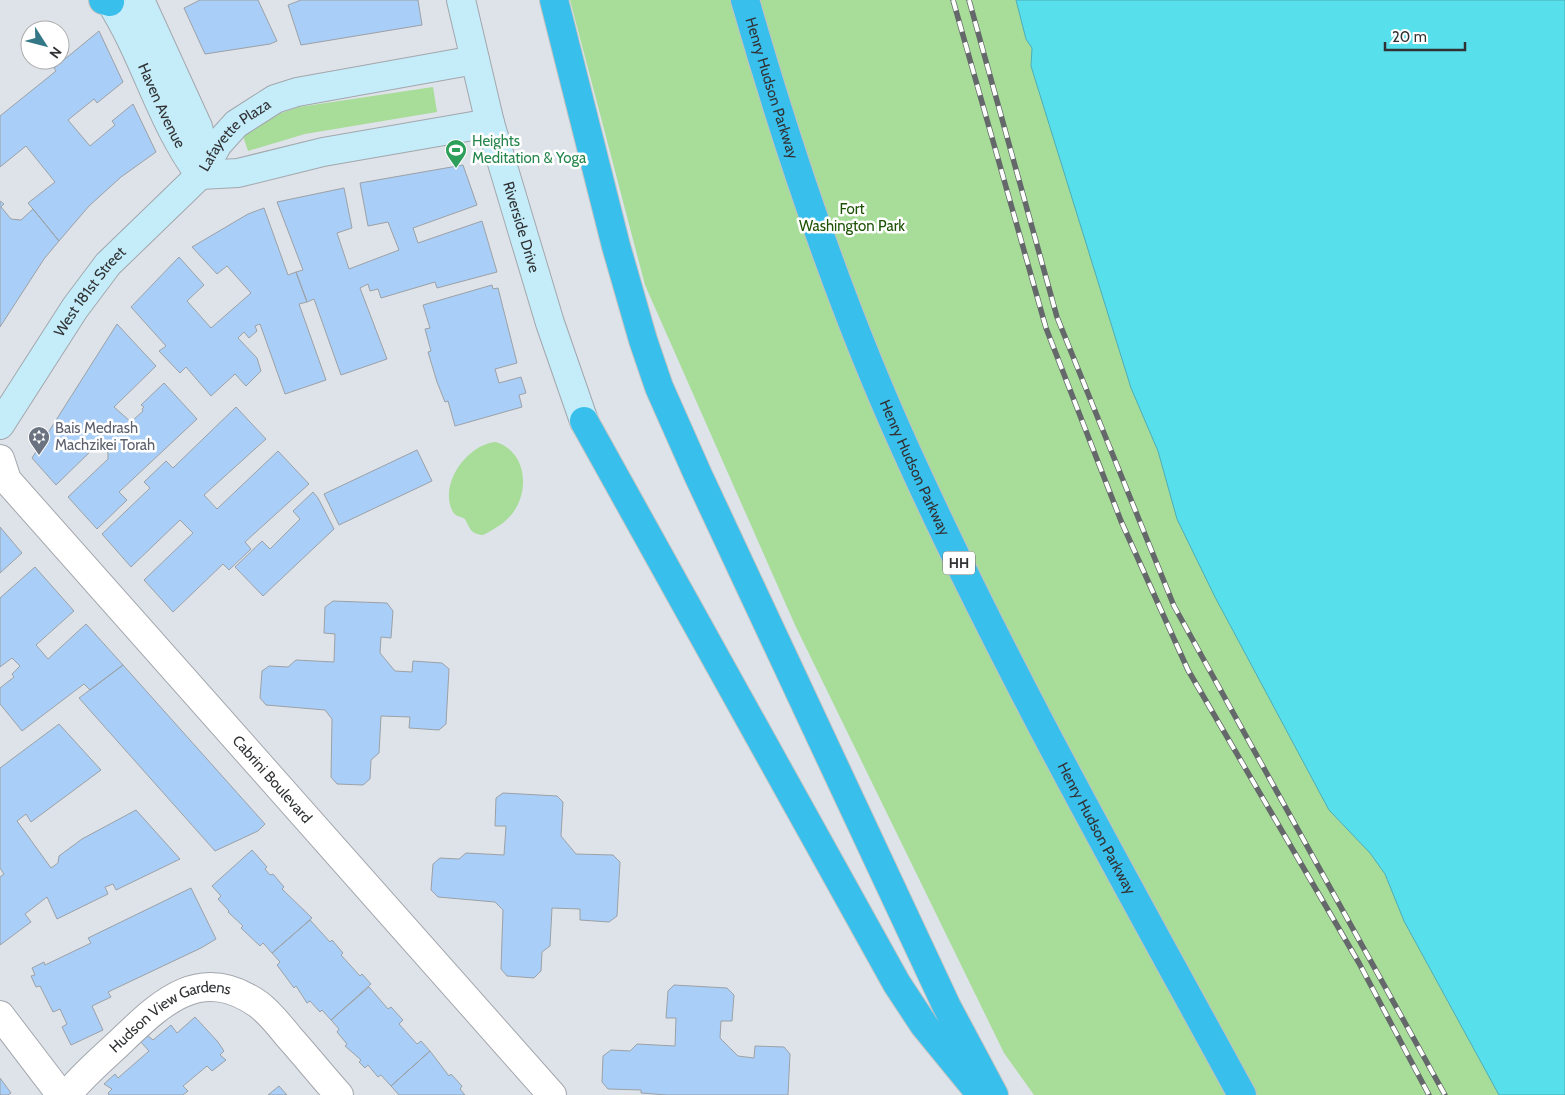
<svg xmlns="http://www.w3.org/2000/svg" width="1565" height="1095" font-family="Cabin,sans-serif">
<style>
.green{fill:#a8dc99}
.water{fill:#57e0ec;stroke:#4bacb5}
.building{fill:#a9cef8;stroke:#9ca1a6}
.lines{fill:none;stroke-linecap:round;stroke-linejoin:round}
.street-casing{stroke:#a3a7ad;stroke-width:30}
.secondary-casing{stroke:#a3a7ad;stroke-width:30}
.highway-casing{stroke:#c1c2c2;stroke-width:30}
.street{stroke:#fff;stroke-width:28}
.secondary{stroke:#c4ecf9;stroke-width:28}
.highway{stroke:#39bfec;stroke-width:28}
.rail-casing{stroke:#65686b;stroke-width:5.5}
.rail{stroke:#fff;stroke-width:4;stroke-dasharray:11;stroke-linecap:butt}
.labels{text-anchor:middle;stroke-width:5;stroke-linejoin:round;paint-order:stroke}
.shield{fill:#fff;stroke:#6e7071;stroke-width:1}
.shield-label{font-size:14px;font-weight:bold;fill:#303234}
.street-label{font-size:15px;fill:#303234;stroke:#fff}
.leisure-label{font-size:15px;fill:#27864d;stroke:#fff;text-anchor:start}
.park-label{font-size:15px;fill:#1c5203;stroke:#fff}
.worship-label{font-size:15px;fill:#5b616d;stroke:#fff;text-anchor:start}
</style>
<rect width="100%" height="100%" fill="#dee3e9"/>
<!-- green -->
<path class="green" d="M570,0H1016L1026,39L1032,48L1031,66L1131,388L1158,451L1177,519L1215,597L1329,810L1370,853L1385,874L1404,921L1499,1095H1034L1004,1053L795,625L645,285Z
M433,87L437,112L305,134L248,151L240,127L299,107Z
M496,442C527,452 530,491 512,514C504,524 493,530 483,535C471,534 470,529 465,519C460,516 456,517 453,512C438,485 467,444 496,442Z"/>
<!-- water -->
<path class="water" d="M1016,0H1565V1095H1499L1404,921L1385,874L1370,853L1329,810L1215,597L1177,519L1158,451L1131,388L1031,66L1032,48L1026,39Z"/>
<!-- building -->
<path class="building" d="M200,0H258L277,41L270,44L205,54L184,8Z
M301,0H418L422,25L301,45L288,5Z
M99,31L123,82L97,103L94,99L68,120L90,146L115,125L112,121L133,104L156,152L121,177L89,206L59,241L28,203L55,182L26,146L0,167V116L56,71L54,68Z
M463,165L477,205L413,228L418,243L482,221L497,272L437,288L435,282L381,298L378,289L370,291L368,284L360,288L387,359L341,375L314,299L307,302L296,272L303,270L277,202L344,188L352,228L337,233L349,269L399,250L388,222L368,226L360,183Z
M0,201L4,204L1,207L11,219L21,220L33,209L59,241L44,259L0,327Z
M264,208L288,275L296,272L307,302L299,304L326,380L285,394L260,324L255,326L257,331L249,338L244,332L238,338L257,358L261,371L246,386L235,374L211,396L186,367L180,373L159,351L166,346L131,307L179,257L204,285L187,301L211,328L251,293L227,266L217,274L192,247L248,214Z
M492,285L493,289L498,288L517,363L495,369L499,383L521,377L526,393L519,395L522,407L455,426L448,401L445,402L437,382L428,352L431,351L425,329L430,328L423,305Z
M117,324L156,366L114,407L131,422L143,411L142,409L144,407L141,405L164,383L197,419L119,492L127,500L97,529L68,497L108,459V453L102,446H96L56,485L32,458Z
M236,407L266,439L204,495L217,509L278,451L309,484L245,542L251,549L229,570L223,564L173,612L144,580L193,533L180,520L131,567L102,534L150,488L144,482L166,461L173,468Z
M417,450L432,481L339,525L324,494Z
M313,492L318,498L334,529L263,596L235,567L262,541L270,549L300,519L293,511Z
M0,527L22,553L0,573Z
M35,567L74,611L36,645L48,659L86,624L123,665L90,690L84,684L22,731L0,704V688L14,677L12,674L20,666L12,658L0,667V598Z
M333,601L387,603L393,611L391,638L381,637L380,653L395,671L412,672L413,661L442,663L449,669L446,724L439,730L409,728L410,717L381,716L379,753L371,760L370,779L363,785L337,784L331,777L332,719L325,710L266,705L260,698L262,671L269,666L288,667L296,660L334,662L335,634L324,633L325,607Z
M123,665L265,824L258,831L215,851L79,698Z
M59,724L101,770L31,822L26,814L17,821L51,868L58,863L59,856L82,839L136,810L180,859L116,890L113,884L105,887L108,894L57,919L47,897L25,914L31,922L0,945V877L4,874L0,868V768Z
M503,793L557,796L563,802L561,836L576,854L613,855L620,862L617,916L609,922L580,920V909L552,908L550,946L542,952L541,971L534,978L507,976L501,969L503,910L495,902L438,897L431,890L433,864L440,858L459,859L466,853L504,855L506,826H495L496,798Z
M252,850L267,867L265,869L270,875L273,874L284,887L282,889L312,918L272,953L263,943L260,946L241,928L243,926L228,912L229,911L218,899L221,896L212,886Z
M191,888L216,939L201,948L108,992L111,997L92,1006L103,1030L71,1045L62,1027L67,1024L60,1009L53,1012L40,986L36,987L31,976L35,975L32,968L44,962L45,965L91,943L88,938Z
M310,920L330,942L332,940L343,953L341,955L360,976L362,974L371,984L331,1020L322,1010L320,1012L310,1001L307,1003L296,986L294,988L277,965L280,962L272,953Z
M674,985L727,988L734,995L732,1021H721L720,1038L738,1056L754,1058L755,1046L784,1047L790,1054L788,1095H667L641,1093V1090L608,1089L602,1082L603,1056L611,1050L630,1051L637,1044L675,1046L676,1018H666L668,991Z
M369,987L388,1009L391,1007L403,1020L399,1024L417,1044L421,1041L430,1051L391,1086L381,1075L378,1077L368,1065L365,1068L359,1062L361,1060L345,1046L347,1044L337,1032L339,1029L331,1020Z
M195,1017L218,1042L224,1051L220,1055L226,1060L212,1071L207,1066L183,1086L188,1091L183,1095H109L108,1093L112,1089L104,1084L115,1074L118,1078L149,1051L141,1042L147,1035L153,1040L171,1025L177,1033Z
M430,1051L449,1076L451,1074L462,1086L460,1089L465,1095H399L391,1086Z
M0,1078L11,1093L8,1095H0Z
M279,1086L287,1095H268Z"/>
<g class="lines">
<!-- street casing -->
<g class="street-casing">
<g id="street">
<path id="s1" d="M0,459L7,480L552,1095"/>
<path d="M0,1015L61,1095"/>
<path id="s2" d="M67,1095C82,1076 100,1061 118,1044C160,1004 199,963 258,1004C270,1013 280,1026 289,1037C306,1056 322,1076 339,1095"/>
</g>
</g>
<!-- secondary casing -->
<g class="secondary-casing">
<g id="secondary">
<path id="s3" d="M109,0C145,55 160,122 200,175L204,151L198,127L140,0"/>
<path id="s4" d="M461,0L490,123L550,323L584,421"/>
<path d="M200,175L238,173L323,152L490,123"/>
<path id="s5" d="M0,425L75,308L108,264L200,175L218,144L236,124L275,99L297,92L475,60"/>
</g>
</g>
<!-- highway casing -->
<g class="highway-casing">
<g id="highway">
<path d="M103,0L110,2"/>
<path d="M554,0L616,246L643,340L659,387L698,475L947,1007L994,1095"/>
<path id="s6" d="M745,0C789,153 840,305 906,450C1006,671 1126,882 1242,1095"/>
<path d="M584,421L897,984L924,1025L978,1091"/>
</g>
</g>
<!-- street -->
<use href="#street" class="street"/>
<!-- secondary -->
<use href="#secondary" class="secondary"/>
<!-- highway -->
<use href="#highway" class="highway"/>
<!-- rail casing -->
<g class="rail-casing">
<path id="rail" d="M953,0L1046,328L1121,521L1188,670L1359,963L1429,1095
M969,0L1057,317L1174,606L1445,1095"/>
</g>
<!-- rail -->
<use href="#rail" class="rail"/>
</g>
<!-- icons -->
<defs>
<g id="stadium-pin" transform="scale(1.125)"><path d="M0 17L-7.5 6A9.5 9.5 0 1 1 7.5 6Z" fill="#2e9e5b" stroke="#fff"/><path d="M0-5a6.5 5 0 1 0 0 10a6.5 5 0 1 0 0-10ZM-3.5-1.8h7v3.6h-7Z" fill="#fff"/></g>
<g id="synagogue-pin" transform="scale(1.125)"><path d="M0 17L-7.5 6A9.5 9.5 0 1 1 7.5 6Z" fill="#6b7280" stroke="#fff"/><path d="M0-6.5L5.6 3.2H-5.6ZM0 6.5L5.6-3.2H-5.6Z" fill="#fff"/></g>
</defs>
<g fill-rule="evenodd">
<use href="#stadium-pin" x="456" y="150"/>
<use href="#synagogue-pin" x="39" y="437"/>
</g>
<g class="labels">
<!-- shield labels -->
<rect class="shield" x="943" y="551.5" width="32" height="23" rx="4"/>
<g class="shield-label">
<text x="959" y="568">HH</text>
</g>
<!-- street labels -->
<g class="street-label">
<text dy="5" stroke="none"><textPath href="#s6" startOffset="92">Henry Hudson Parkway</textPath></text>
<text dy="5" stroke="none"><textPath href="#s3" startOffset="118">Haven Avenue</textPath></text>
<text dy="5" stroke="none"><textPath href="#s5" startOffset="376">Lafayette Plaza</textPath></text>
<text dy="5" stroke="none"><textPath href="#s4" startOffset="235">Riverside Drive</textPath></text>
<text dy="5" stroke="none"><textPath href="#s5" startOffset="161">West 181st Street</textPath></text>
<text dy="5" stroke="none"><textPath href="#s6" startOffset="498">Henry Hudson Parkway</textPath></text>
<text dy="5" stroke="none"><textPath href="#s1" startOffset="422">Cabrini Boulevard</textPath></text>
<text dy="5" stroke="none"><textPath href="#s6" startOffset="902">Henry Hudson Parkway</textPath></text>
<text dy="5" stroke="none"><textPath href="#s2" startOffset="134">Hudson View Gardens</textPath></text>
</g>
<!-- leisure labels -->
<g class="leisure-label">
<text x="472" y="146">Heights<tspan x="472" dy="17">Meditation &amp; Yoga</tspan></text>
</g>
<!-- park labels -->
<g class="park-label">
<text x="852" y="214">Fort<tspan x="852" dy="17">Washington Park</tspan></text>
</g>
<!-- worship labels -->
<g class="worship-label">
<text x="55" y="433">Bais Medrash<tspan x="55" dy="17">Machzikei Torah</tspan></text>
</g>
</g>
<!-- north arrow -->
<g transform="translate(45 45) rotate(126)"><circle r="24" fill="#ffffff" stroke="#acadae"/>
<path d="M0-4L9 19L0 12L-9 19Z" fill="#347887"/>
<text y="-8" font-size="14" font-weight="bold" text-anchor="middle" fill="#303234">N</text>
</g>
<!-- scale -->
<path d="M1385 42v8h80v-8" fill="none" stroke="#303234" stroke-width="2.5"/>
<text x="1392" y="42" font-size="15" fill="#303234" stroke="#ffffff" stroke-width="4" paint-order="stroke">20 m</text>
</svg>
